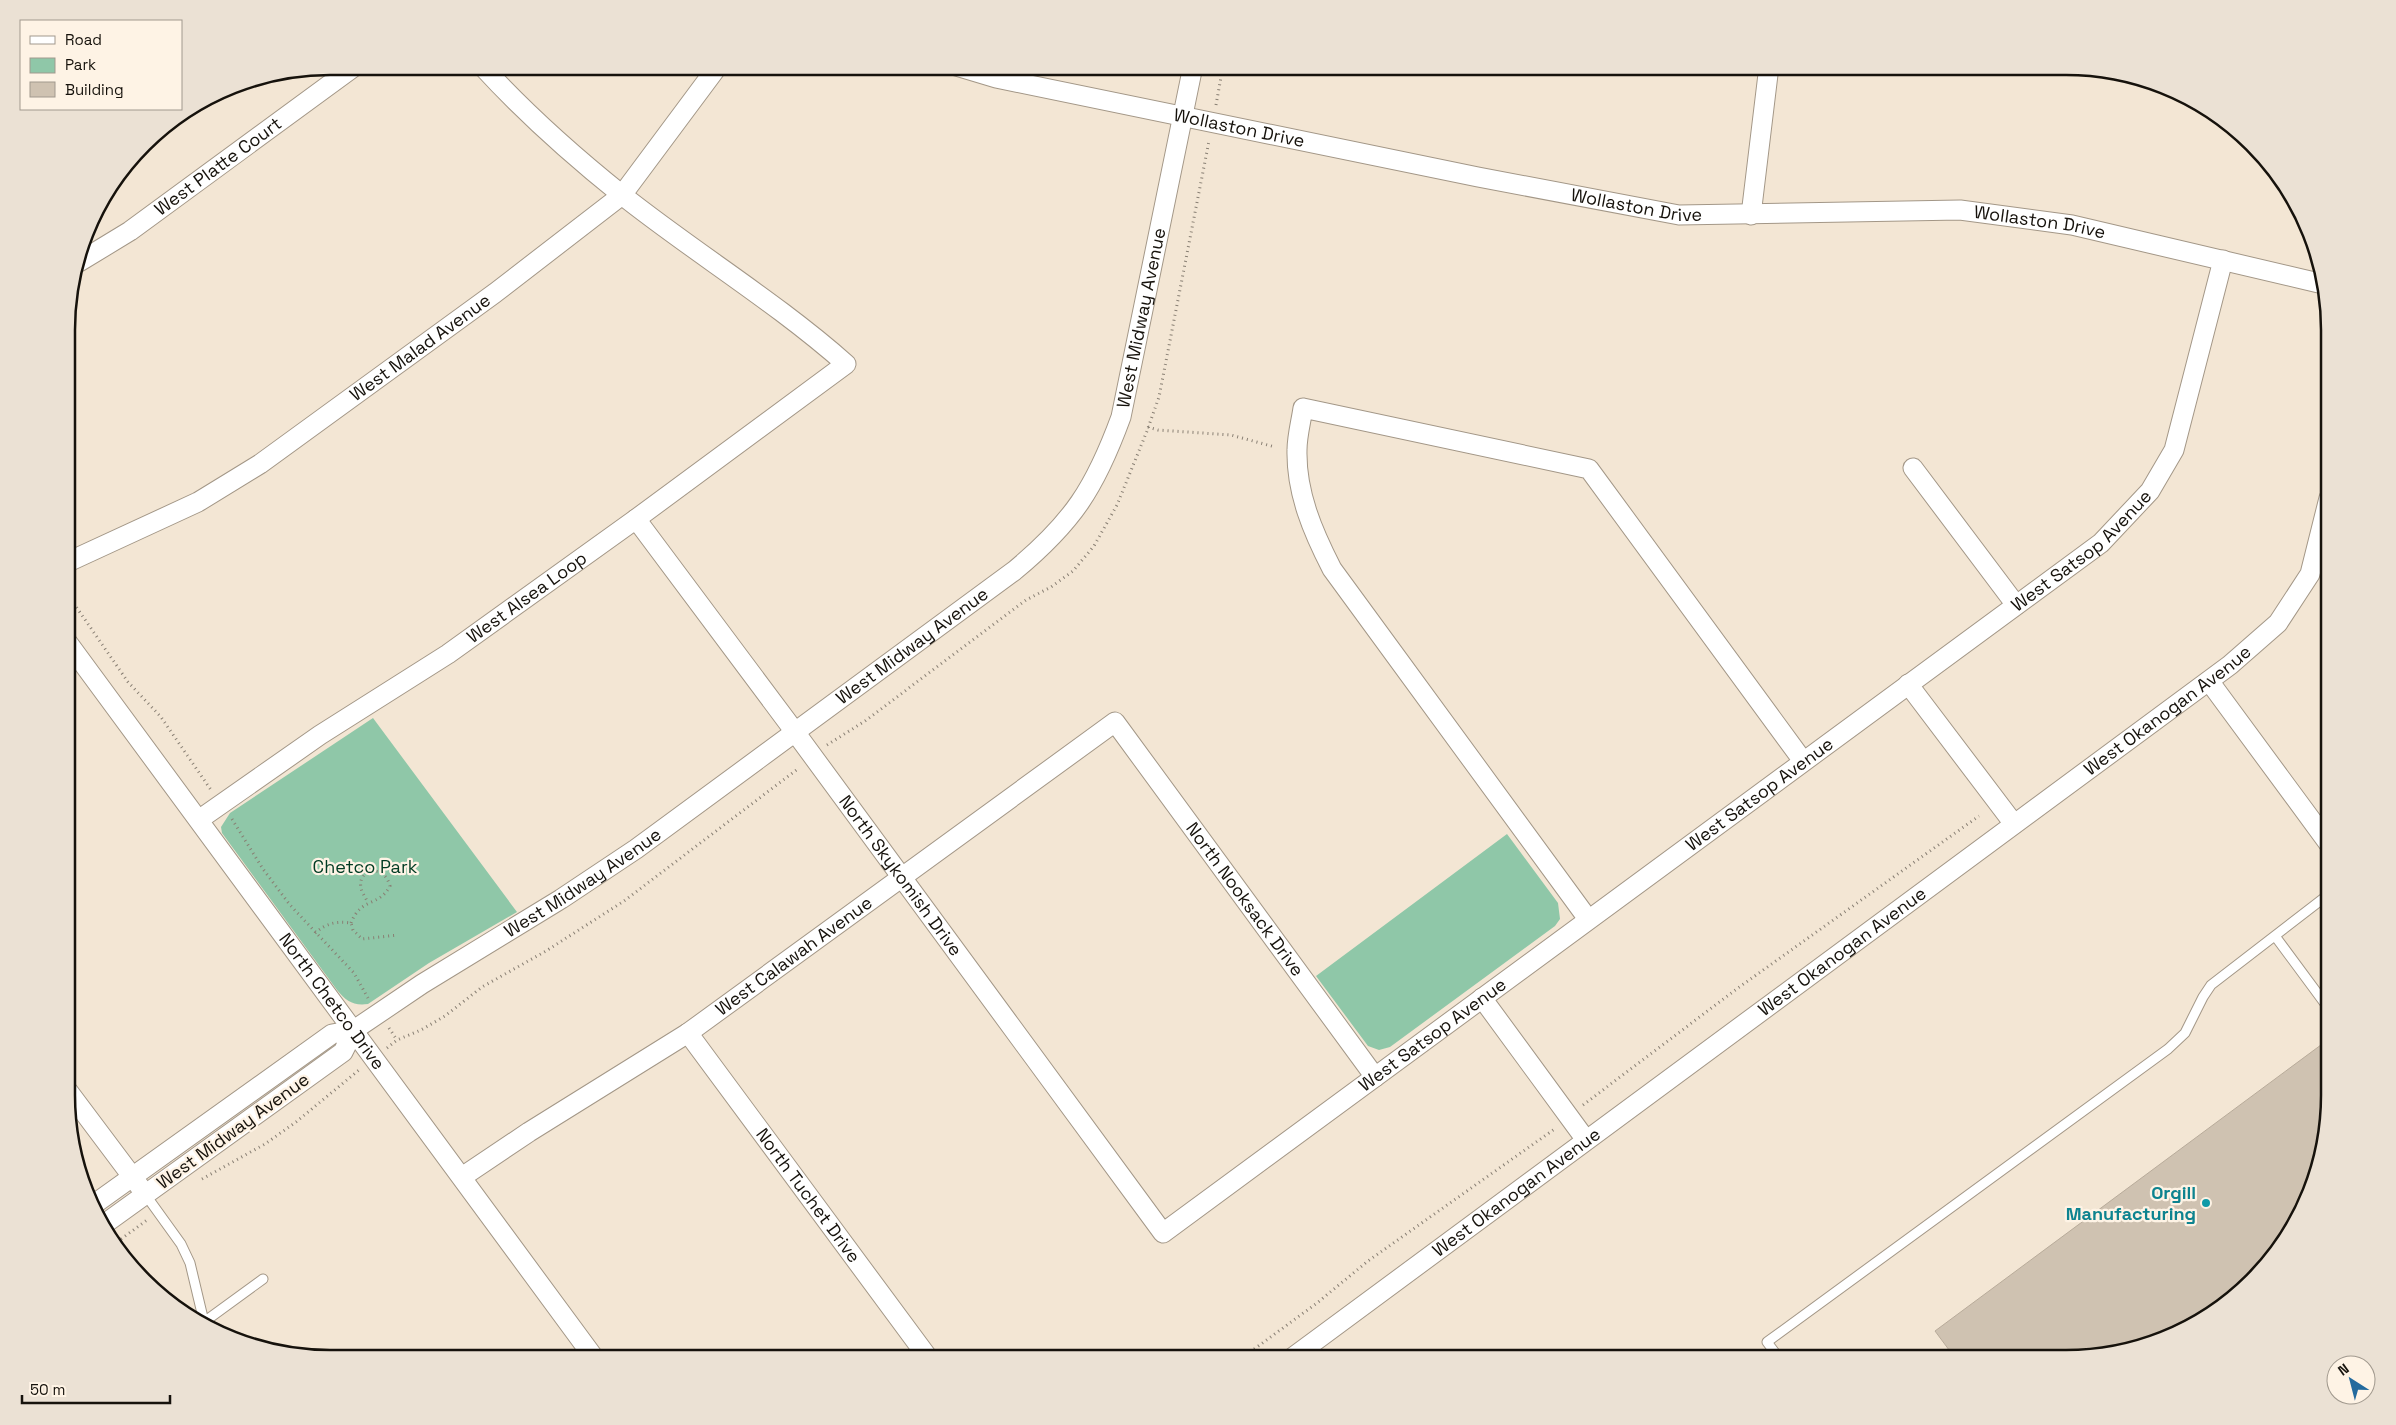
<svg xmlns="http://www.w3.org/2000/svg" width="2396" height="1425" font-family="'Space Grotesk',sans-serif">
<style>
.green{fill:#8fc7a8}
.building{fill:#cfc2b1;stroke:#b8ab9a}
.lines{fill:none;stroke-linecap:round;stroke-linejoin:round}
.service-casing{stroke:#a39787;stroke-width:11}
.minor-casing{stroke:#a39787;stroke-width:21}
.path{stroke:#887f73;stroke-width:3;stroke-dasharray:1 4;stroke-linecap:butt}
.service{stroke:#fff;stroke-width:9}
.minor{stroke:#fff;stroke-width:19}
.culture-dot{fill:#0f9aa8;stroke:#fef3e5;stroke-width:2}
.labels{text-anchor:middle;stroke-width:4.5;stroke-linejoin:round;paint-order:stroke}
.street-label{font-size:18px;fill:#16120c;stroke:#fef3e5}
.park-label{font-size:18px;fill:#003b23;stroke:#fef3e5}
.culture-label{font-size:18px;font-weight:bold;fill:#0d838f;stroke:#fef3e5;text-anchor:end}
.rim{fill:none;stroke:#16120c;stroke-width:2.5}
</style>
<rect width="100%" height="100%" fill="#f3e6d4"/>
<!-- green -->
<path class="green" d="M373,718L517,912L429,963L368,1004C353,1006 346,1001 337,990L222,833L221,827L230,813Z
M1507,834L1558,903L1560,919L1555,926L1390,1047L1379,1050L1368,1046L1316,976Z"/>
<!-- building -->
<path class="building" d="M2329,1039V1112L2316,1180L2294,1227L2252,1282L2198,1323L2135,1350L2083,1358H1955L1935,1331Z"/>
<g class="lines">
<!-- service casing -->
<g class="service-casing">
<path id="service" d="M2275,936L2329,1009
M145,1194L181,1244L190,1263L205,1326
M204,1322L263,1279
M1779,1358L1767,1342L2168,1049L2185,1033L2203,997L2211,985L2329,894"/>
</g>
<!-- minor casing -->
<g class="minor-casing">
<g id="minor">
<path id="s1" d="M956,66L996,78L1478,177L1679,215L1960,210L2072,225L2323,284"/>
<path d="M1751,215L1769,66"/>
<path id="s2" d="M79,262L130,231L355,66"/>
<path d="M1913,468L2016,605"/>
<path id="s3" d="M636,519L795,732L1163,1233L2101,543L2150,491L2174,450L2223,260"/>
<path id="s4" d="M68,562L198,502L260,464L495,293L622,195L718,66"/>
<path id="s5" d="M68,643L595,1359"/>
<path d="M2209,681L2329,844"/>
<path d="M1908,684L2014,824"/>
<path id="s6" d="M200,819L320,735L448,654L636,519L846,364C776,302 695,253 622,195C572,155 525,113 482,66"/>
<path d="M1588,919L1332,569C1313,532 1296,493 1297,450C1297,436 1301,422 1303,408L1589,469L1803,761"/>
<path d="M1482,998L1586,1140"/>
<path id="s7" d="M354,1030L422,984L561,899L636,849L1014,571C1073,522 1095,488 1121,417L1193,66"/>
<path id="s8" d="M688,1033L929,1359"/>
<path d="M68,1091L140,1187"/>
<path id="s9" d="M462,1177L529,1132L688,1033L1115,722L1375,1077"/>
<path d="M93,1205L332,1034L354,1030L343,1052L103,1225"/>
<path id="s10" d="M1292,1358L2230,665L2278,623L2310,574L2329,498"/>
</g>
</g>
<!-- path -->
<path class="path" d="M1216,105L1223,66
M1148,427L1158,430L1231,435L1275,447
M68,595L128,682L161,717L211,790
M827,745L865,721L1026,600L1051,587L1073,571L1094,546L1117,505L1147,431L1159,397L1209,141
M232,819L263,869L290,905L354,973L368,998
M351,923C361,897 379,907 390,886C384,863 357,869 361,888C362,893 366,898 368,903
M315,933C327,923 336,921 351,923L353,930L362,939L398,935
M389,1028L397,1040
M387,1048L397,1040L421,1030L445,1016L482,987L546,951L624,901L799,768
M1583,1105L1738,988L1979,816
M202,1179L265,1144L296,1122L359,1070
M113,1245L147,1220
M1242,1358L1317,1303L1368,1261L1556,1128"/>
<!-- service -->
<use href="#service" class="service"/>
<!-- minor -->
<use href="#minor" class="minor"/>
</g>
<!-- markers -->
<circle class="culture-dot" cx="2206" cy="1203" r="5"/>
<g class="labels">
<!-- street labels -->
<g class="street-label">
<text dy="6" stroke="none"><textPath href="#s1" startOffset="290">Wollaston Drive</textPath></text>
<text dy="6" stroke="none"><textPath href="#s2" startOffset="169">West Platte Court</textPath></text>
<text dy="6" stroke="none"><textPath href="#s1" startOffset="695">Wollaston Drive</textPath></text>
<text dy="6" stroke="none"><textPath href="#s1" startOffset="1100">Wollaston Drive</textPath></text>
<text dy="6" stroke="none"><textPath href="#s7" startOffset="1096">West Midway Avenue</textPath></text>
<text dy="6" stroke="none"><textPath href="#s4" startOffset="414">West Malad Avenue</textPath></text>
<text dy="6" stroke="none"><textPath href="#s3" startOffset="2032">West Satsop Avenue</textPath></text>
<text dy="6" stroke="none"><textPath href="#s6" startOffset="395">West Alsea Loop</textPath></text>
<text dy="6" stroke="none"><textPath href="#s7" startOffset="678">West Midway Avenue</textPath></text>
<text dy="6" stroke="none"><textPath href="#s10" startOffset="1089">West Okanogan Avenue</textPath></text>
<text dy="6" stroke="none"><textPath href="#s3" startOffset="1628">West Satsop Avenue</textPath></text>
<text dy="6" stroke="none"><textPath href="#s3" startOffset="444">North Skykomish Drive</textPath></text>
<text dy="6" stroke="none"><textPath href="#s7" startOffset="272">West Midway Avenue</textPath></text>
<text dy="6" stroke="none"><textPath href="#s9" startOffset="1016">North Nooksack Drive</textPath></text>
<text dy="6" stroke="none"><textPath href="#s10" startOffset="684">West Okanogan Avenue</textPath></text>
<text dy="6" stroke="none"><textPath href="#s9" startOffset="399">West Calawah Avenue</textPath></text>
<text dy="6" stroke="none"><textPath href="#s5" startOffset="445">North Chetco Drive</textPath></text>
<text dy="6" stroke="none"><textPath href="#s3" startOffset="1222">West Satsop Avenue</textPath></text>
<text transform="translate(233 1131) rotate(-36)" y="6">West Midway Avenue</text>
<text dy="6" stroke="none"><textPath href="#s10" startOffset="279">West Okanogan Avenue</textPath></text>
<text dy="6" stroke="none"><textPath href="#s8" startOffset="202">North Tuchet Drive</textPath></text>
</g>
<!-- park labels -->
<g class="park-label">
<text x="365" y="873">Chetco Park</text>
</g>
<!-- culture labels -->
<g class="culture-label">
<text x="2196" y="1199">Orgill<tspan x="2196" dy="21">Manufacturing</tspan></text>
</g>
</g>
<!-- crop -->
<path d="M0 0H2396V1425H0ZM330 75H2066A255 255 0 0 1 2321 330V1095A255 255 0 0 1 2066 1350H330A255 255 0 0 1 75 1095V330A255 255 0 0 1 330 75Z" fill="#ebe1d4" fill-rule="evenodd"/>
<path class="rim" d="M330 75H2066A255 255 0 0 1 2321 330V1095A255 255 0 0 1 2066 1350H330A255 255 0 0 1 75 1095V330A255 255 0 0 1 330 75Z"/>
<!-- legend -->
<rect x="20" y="20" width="162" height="90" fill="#fef3e5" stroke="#a1998e"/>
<rect x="30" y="36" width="25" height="8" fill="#ffffff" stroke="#a1998e"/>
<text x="65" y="45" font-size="15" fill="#16120c">Road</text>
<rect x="30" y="58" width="25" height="15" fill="#8fc7a8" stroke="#a1998e"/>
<text x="65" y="70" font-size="15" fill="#16120c">Park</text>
<rect x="30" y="82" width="25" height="15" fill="#cfc2b1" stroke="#a1998e"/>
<text x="65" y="95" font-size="15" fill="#16120c">Building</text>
<!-- north arrow -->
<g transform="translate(2351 1380) rotate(324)"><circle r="24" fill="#fef3e5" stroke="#a1998e"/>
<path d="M0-4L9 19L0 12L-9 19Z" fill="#236a9e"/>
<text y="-8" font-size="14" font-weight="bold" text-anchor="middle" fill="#16120c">N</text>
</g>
<!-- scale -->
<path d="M22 1395v8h148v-8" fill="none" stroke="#16120c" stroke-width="2.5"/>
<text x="30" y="1395" font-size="15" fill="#16120c" stroke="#fef3e5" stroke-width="4" paint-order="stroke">50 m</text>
</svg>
